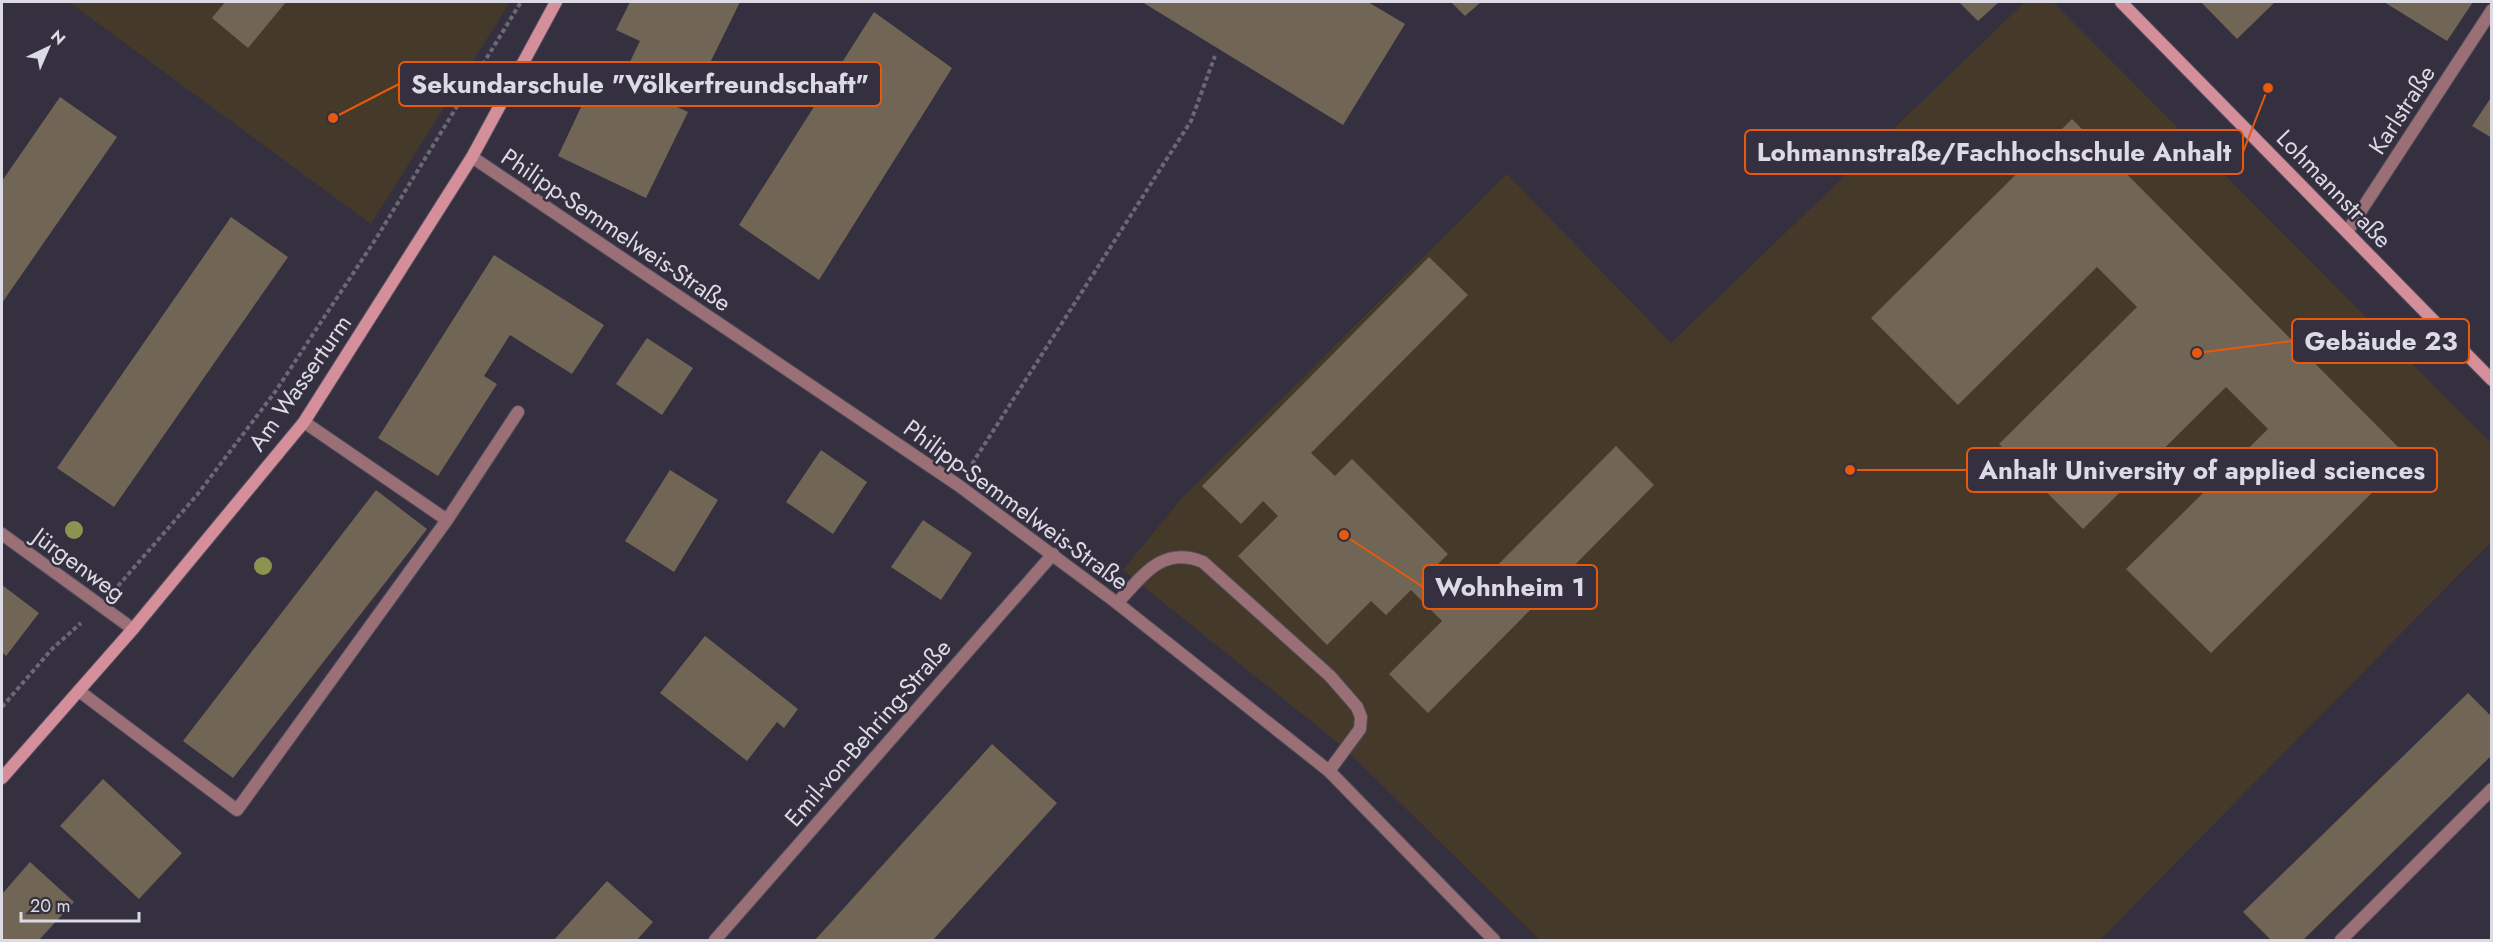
<svg xmlns="http://www.w3.org/2000/svg" width="2493" height="942" font-family="Jost,sans-serif">
<style>
.education{fill:#45392a}
.building{fill:#716555}
.lines{fill:none;stroke-linecap:round;stroke-linejoin:round}
.lane-casing{stroke:#534f5e;stroke-width:14}
.street-casing{stroke:#534f5e;stroke-width:14}
.secondary-casing{stroke:#534f5e;stroke-width:14}
.path{stroke:#6b6775;stroke-width:4;stroke-dasharray:4.5 3;stroke-linecap:butt}
.lane{stroke:#9b6f76;stroke-width:12}
.street{stroke:#9b6f76;stroke-width:12}
.secondary{stroke:#d58f9b;stroke-width:12}
.tree{fill:#8c9351}
.labels{text-anchor:middle;stroke-width:5;stroke-linejoin:round;paint-order:stroke}
.street-label{font-size:24px;fill:#dcdae4;stroke:#353040}
.leader{fill:none;stroke:#e8590c;stroke-width:2}
.callout-dot{fill:#e8590c;stroke:#353040;stroke-width:2}
.callout{fill:#353040;stroke:#e8590c;stroke-width:2}
.callout-label{font-size:26px;text-anchor:middle;font-weight:bold;fill:#dcdae4}
</style>
<rect width="100%" height="100%" fill="#353040"/>
<!-- education -->
<path class="education" d="M69,2H510L371,224Z
M2025,2H2053L2491,443V542L2100,940H1540L1342,746L1123,570L1182,498L1507,174L1671,343Z"/>
<!-- building -->
<path class="building" d="M225,2H286L248,48L212,18Z
M630,2H740L705,73L680,61L662,100L688,112L646,198L558,156L599,69L621,80L640,41L616,30Z
M1142,2H1368L1405,24L1343,125Z
M1451,2H1481L1465,16Z
M1959,2H1999L1978,21Z
M2201,2H2275L2237,39Z
M2384,2H2473L2447,41Z
M874,12L952,68L819,280L739,225Z
M2492,96V138L2472,126Z
M60,97L117,137L2,303V181Z
M2072,119L2408,457L2211,653L2126,569L2268,429L2226,387L2083,529L1999,444L2137,307L2097,267L1958,405L1871,318Z
M231,217L288,257L114,507L57,468Z
M494,255L604,325L572,374L510,335L484,376L497,384L438,476L378,438Z
M1429,257L1468,295L1311,453L1335,476L1352,459L1448,554L1434,568L1464,599L1616,446L1654,485L1428,713L1389,674L1442,621L1411,590L1386,615L1371,601L1327,645L1238,556L1278,516L1263,501L1241,524L1202,486Z
M647,338L693,368L662,415L616,384Z
M821,450L867,482L833,534L786,502Z
M670,470L718,500L674,572L625,541Z
M376,490L427,529L233,778L183,741Z
M923,520L972,553L941,600L891,567Z
M2,585L39,613L6,656L2,652Z
M705,636L798,709L784,728L777,722L747,761L660,693Z
M2468,693L2492,717V755L2303,940H2271L2243,912Z
M992,744L1057,803L933,940H815Z
M103,779L182,853L139,899L60,826Z
M30,862L74,902L39,940H2V894Z
M607,881L653,922L637,940H554Z"/>
<g class="lines">
<!-- lane casing -->
<g class="lane-casing">
<path id="lane" d="M304,422L447,520L518,412
M1117,603C1143,576 1162,545 1203,562L1330,676L1357,707L1361,717L1360,729L1329,771
M79,691L237,810L447,520
M2341,940L2492,789"/>
</g>
<!-- street casing -->
<g class="street-casing">
<path id="street" d="M472,157L958,485L1117,603L1329,771L1494,940
M2347,232L2492,10
M2,534L133,629
M715,940L1053,554"/>
</g>
<!-- secondary casing -->
<g class="secondary-casing">
<path id="secondary" d="M2121,2L2492,380
M2,778L133,629L304,422L472,157L556,2"/>
</g>
<!-- path -->
<path class="path" d="M972,464L1191,121L1215,56
M118,586L197,495L275,392L377,237L521,2
M2,707L52,649L81,623"/>
<!-- lane -->
<use href="#lane" class="lane"/>
<!-- street -->
<use href="#street" class="street"/>
<!-- secondary -->
<use href="#secondary" class="secondary"/>
</g>
<!-- trees -->
<g class="tree">
<circle cx="74" cy="530" r="9"/>
<circle cx="263" cy="566" r="9"/>
</g>
<g class="labels">
<!-- street labels -->
<g class="street-label">
<text transform="translate(2402 110) rotate(-57)" y="8">Karlstraße</text>
<text transform="translate(2334 189) rotate(46)" y="8">Lohmannstraße</text>
<text transform="translate(616 230) rotate(34)" y="8">Philipp-Semmelweis-Straße</text>
<text transform="translate(300 383) rotate(-55)" y="8">Am Wasserturm</text>
<text transform="translate(1016 505) rotate(36)" y="8">Philipp-Semmelweis-Straße</text>
<text transform="translate(79 565) rotate(36)" y="8">Jürgenweg</text>
<text transform="translate(868 733) rotate(-49)" y="8">Emil-von-Behring-Straße</text>
</g>
</g>
<!-- callouts -->
<path class="leader" d="M333 118L399 84M2268 88L2243 152M2197 353L2292 341M1850 470L1967 470M1344 535L1423 587"/>
<g class="callout-dot">
<circle cx="333" cy="118" r="6"/>
<circle cx="2268" cy="88" r="6"/>
<circle cx="2197" cy="353" r="6"/>
<circle cx="1850" cy="470" r="6"/>
<circle cx="1344" cy="535" r="6"/>
</g>
<g class="callout">
<rect x="399" y="62" width="482" height="44" rx="6"/>
<rect x="1745" y="130" width="498" height="44" rx="6"/>
<rect x="2292" y="319" width="177" height="44" rx="6"/>
<rect x="1967" y="448" width="470" height="44" rx="6"/>
<rect x="1423" y="565" width="174" height="44" rx="6"/>
</g>
<g class="callout-label">
<text x="640" y="93">Sekundarschule "Völkerfreundschaft"</text>
<text x="1994" y="161">Lohmannstraße/Fachhochschule Anhalt</text>
<text x="2381" y="350">Gebäude 23</text>
<text x="2202" y="479">Anhalt University of applied sciences</text>
<text x="1510" y="596">Wohnheim 1</text>
</g>
<!-- border -->
<rect width="2493" height="942" fill="none" stroke="#dcdae4" stroke-width="6"/>
<!-- north arrow -->
<g transform="translate(48 48) rotate(44)" stroke="#353040" stroke-width="4.5" paint-order="stroke">
<path d="M0-4.5L10 22L0 15L-10 22Z" fill="#dcdae4"/>
<text y="-9" font-size="16" font-weight="bold" text-anchor="middle" fill="#dcdae4">N</text>
</g>
<!-- scale -->
<path d="M21 912v9h118v-9" fill="none" stroke="#dcdae4" stroke-width="3"/>
<text x="30" y="912" font-size="18" fill="#dcdae4" stroke="#353040" stroke-width="4.5" paint-order="stroke">20 m</text>
</svg>
